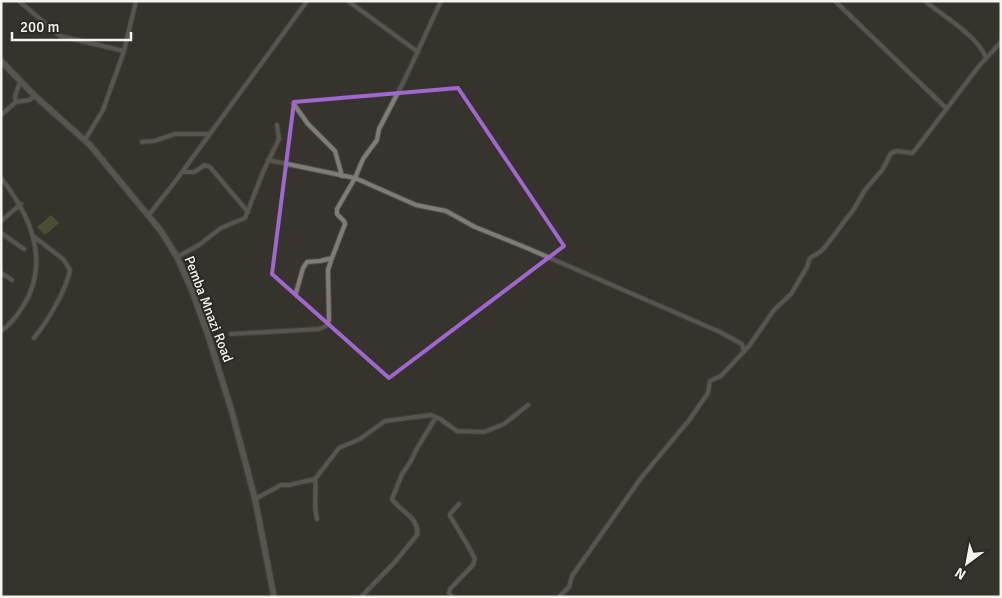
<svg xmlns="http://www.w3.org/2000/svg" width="1002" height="598" font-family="Signika,sans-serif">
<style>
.water{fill:#697034}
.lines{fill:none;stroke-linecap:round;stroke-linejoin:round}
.minor-casing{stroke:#524f4b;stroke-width:6}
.secondary-casing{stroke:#524f4b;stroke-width:8}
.minor{stroke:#807c77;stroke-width:4}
.secondary{stroke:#807c77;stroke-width:5.5}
.marked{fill:none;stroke:#a068ce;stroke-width:4;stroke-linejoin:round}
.labels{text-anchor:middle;stroke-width:4;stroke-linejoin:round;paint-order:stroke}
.street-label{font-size:14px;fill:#f5f3f0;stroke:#2c2925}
</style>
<rect width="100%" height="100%" fill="#37332e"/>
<!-- water -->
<path class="water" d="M51,215L59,223L45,235L37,227Z"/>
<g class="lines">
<!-- minor casing -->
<g class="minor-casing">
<path id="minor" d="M19,1L60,36L124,51
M348,1L418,52
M835,1L947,109
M925,1C943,16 978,36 986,58
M16,102L15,96L20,82
M293,103L308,124L335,151L342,176
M1,115L16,102L29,100L35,96
M85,140L103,110L124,51L136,1
M142,142L154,141L175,134H209
M268,160L355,178L416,205L446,211L475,227L527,248L720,332L742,344L744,352
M182,172H194L205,165L210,167L248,212
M1,178C31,216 51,263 22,308C16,317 10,325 1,331
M148,216L174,183L307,1
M1,221L21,204
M1,233L24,249
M33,236L63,259L70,270C66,291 47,322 34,338
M177,257L199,245L221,228L245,218L263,172L279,139L277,125
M1,273L12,280
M296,293L303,268L307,262L320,261L332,258L345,224L344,221L337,214V209L355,178L363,159L377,140L379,129L405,79L441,1
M231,334L319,329L326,326L329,320L328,270L332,258
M315,479C317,493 313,505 317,519
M255,499L281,485H289L315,479L339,448L360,439L385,421L431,415L440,419L457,431L484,432L504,424L528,405
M361,597L394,563L417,535C420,517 399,511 392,499L402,474L411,461L416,450L436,417
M452,597L449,593L450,589L473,565L475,559L467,544L450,516V514L459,504
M559,597L569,587L572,576L641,478L690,419L708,393L710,381L721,376L749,346L774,310L791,294L807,267L810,258L820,252L825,247L854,209L865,190L883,169L891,153L897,151L912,153L916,149L979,66L1001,42"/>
</g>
<!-- secondary casing -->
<g class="secondary-casing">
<path id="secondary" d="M1,61L35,96L90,145L161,231L177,257L191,288L208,335L232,412L255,499L274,597"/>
</g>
<!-- minor -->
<use href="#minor" class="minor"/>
<!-- secondary -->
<use href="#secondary" class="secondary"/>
</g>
<!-- marked area -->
<path d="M0 0H1002V598H0ZM458,88L564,246L389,378L272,274L294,102Z" fill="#37332e" fill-opacity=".55" fill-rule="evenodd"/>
<path class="marked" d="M458,88L564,246L389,378L272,274L294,102Z"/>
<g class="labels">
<!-- street labels -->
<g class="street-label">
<text transform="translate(209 309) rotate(69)" y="5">Pemba Mnazi Road</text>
</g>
</g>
<!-- border -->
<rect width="1002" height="598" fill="none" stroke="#f5f3f0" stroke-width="5"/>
<!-- north arrow -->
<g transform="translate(967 563) rotate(212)" stroke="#2c2925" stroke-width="4" paint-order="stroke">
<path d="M0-4L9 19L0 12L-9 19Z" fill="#f5f3f0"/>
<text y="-8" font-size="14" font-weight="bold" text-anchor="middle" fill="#f5f3f0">N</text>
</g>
<!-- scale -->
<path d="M12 32v8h119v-8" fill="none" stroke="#f5f3f0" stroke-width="2.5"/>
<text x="20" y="32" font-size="15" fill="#f5f3f0" stroke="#2c2925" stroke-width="4" paint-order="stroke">200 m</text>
</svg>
